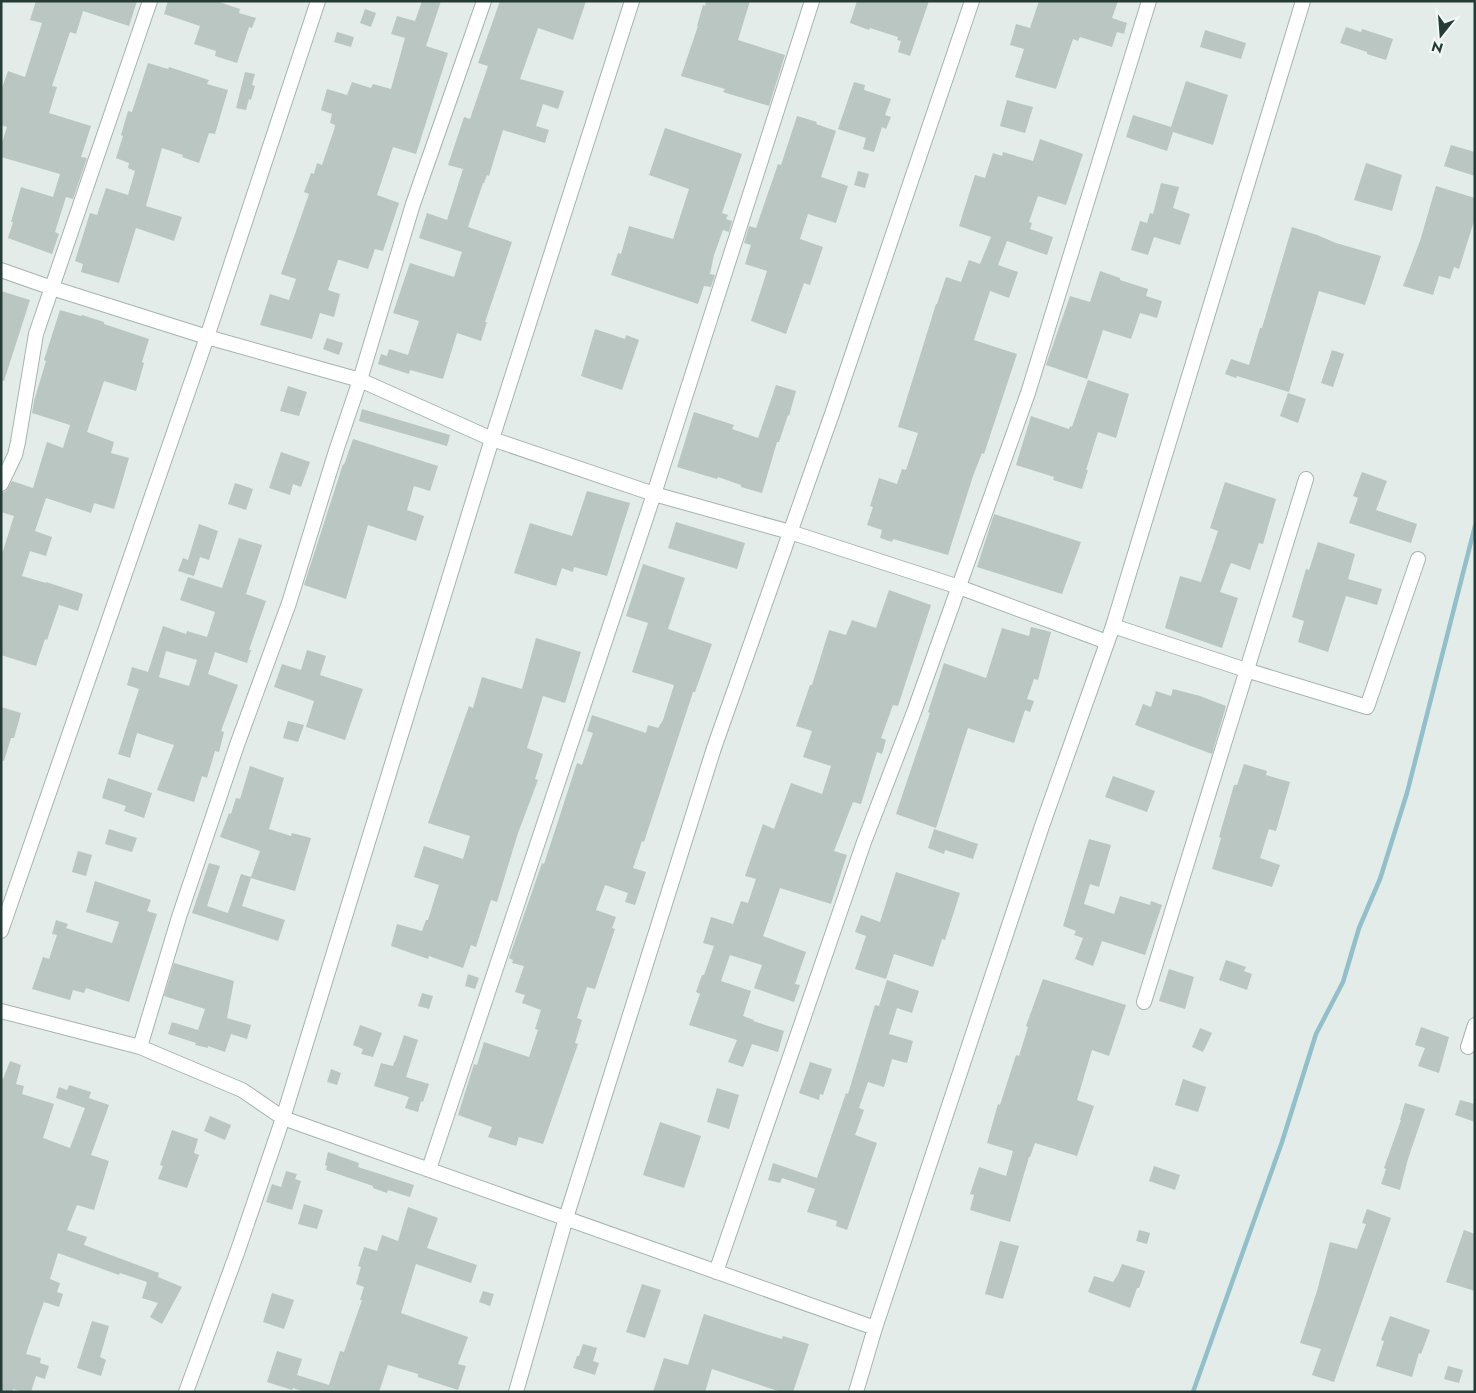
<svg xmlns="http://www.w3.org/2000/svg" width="1476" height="1393" font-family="Jost,sans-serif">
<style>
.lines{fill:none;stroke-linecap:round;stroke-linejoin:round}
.stream{stroke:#92c0ca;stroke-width:4.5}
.building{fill:#b9c6c1;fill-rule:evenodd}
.minor-casing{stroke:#a6b3af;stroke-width:16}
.minor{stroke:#fff;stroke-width:14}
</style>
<rect width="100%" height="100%" fill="#e3ece8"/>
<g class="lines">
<!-- stream -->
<path class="stream" d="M1193,1392L1282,1142L1316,1034L1343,982L1359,928L1380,879L1407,793L1475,526"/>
</g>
<!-- building -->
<path class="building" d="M36,1H137L129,26L83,11L76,34L70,32L52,86L57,87L49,113L91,126L81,157L87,158L73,199L66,197L55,232L59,234L52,254L8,238L13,222H11L21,187L53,197L60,174L1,157V146L7,127L1,125V91L8,71L25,77L42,23L30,20Z
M168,1H216L240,9L239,13L256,18L252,28L249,27L237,63L215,56L216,51L194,44L200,26L164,14Z
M422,1H441L426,46L448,53L416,154L393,147L377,195L399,203L383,251L375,249L368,269L340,260H338L328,290L340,294L334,317L320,313L312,339L260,325L270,294L289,300L296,279L281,274L309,194L304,192L311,173L314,174L317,163L322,165L334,130L335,125L330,123L332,114L321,110L327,89L347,95L352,82L371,88L373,84L391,89L405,38L391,34L397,16L415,21Z
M500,1H586L573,40L538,28L520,79L564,91L558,109L543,104L536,126L549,130L545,143L503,130L489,176L487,175L484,183H483L468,227L512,242L485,322H487L481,341L457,333L443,379L410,370L409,374L378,364L381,354L387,356L389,349L408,355L419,321L393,313L410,263L454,277L462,252L419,238L427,213L447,220L463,169L448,165L464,117L470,119L488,66L478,63Z
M706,1H750L738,40L785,55L769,106L723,92L725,89L681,76L698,26H697L703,5L705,6Z
M857,1H929L910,56L898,52L901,41L897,40L898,37L870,28L869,30L850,23Z
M1039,1H1118L1112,18L1127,23L1124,34L1117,32L1112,47L1080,37L1078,41L1073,39L1056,89L1015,77L1024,49L1010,45L1016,24L1030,28Z
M365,9L376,13L371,27L360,23Z
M1346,27L1361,32L1362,29L1393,39L1386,60L1367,54V52L1340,43Z
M1205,30L1246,43L1241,59L1200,47Z
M337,32L354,37L351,47L334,42Z
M148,63L168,69L169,67L209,80L207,84L228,90L215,134L209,133L199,163L182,157L183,155L162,148L146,206L182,217L174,241L136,228L119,283L81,272L83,264L75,261L90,213L97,215L106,188L128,195L135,171L128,168L129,163L116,158L123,136L121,135L128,111L132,112Z
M245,72L255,74L252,85L255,86L251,100L249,99L246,110L236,108Z
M1186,81L1228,95L1213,145L1173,132L1167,151L1126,137L1133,115L1171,127Z
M854,82L865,85L864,90L891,99L885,115L891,117L886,129L882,127L874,152L863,149L866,138L838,129Z
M1007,100L1033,107L1025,133L1000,126Z
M797,116L817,122L816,124L836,131L821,177L848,186L836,223L808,214L800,239L823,247L810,285L804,283L786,334L751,321L767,271L745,264L751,245L744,243L749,226L756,228L778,164L781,165Z
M665,128L742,154L722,213L728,215L726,219L732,221L729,232L723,230L714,255L710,274L715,275L711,287L704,286L698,304L611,275L618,253L621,254L629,226L673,239L689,189L649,175Z
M1040,139L1083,154L1066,205L1038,196L1029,222L1032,223L1030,229L1053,237L1047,255L1007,241L998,265L1018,272L1009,298L990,291L974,340L1017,354L984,454L982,453L973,476L948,555L893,539L892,542L880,538L882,530L867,525L873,507L870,506L879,478L897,484L902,469L906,470L918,433L898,427L936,304H937L946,277L961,282L969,260L980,264L991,237L959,226L975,175L985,178L993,153L1002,156L1003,152L1033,161Z
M1451,145L1475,152V176L1444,166Z
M1366,163L1402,175L1392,211L1354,200Z
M858,171L869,174L865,188L854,185Z
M1161,183L1179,187L1173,208L1190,214L1180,245L1154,237L1148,255L1131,250L1140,221L1147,223L1150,213L1153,214Z
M1436,186L1475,198V218L1459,269L1454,267L1450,279L1439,276L1433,295L1403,286L1420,241Z
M1292,227L1317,235L1336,243L1381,256L1365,305L1319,291L1289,392L1237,376L1236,378L1225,374L1231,359L1249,365L1260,328H1262Z
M1100,271L1120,278V280L1148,289L1146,296L1162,301L1157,318L1140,313L1131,339L1103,330L1087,379L1046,365L1070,296L1090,302Z
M1,291L30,300L4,381H1Z
M60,310L81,316L82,315L104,322V324L149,339L142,362L144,363L136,391L104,381L87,432L114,442L111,453L129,458L114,509L94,503L91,513L46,498L35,531L52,537L46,556L30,551L22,576L46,583V582L83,594L78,611L59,605L47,640L45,639L36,666L1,655V557L14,516L1,512V493L6,491L12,481L33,488L47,442L63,448L70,425L32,413L34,401L46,361L44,360Z
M595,329L625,339L626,335L639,340L622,390L581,376Z
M327,338L343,343L339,355L323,349Z
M1332,350L1344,354L1333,387L1321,383Z
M1088,380L1129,394L1116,438L1098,432L1086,470H1088L1082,489L1053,480L1054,477L1016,465L1031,416L1069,429L1070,426L1072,427Z
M776,385L796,391L789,416L788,415L779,442H777L762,493L741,487V485L718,477L717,479L677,467L694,412L734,425L732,429L758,438Z
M288,386L307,392L299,416L280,411Z
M1288,393L1306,399L1298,423L1280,416Z
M362,409L450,435L447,446L359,421Z
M353,439L438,466L430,491L414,486L407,510L424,516L416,541L368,525L346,599L304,585L343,464L344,465Z
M281,452L310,462L301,487L293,484L290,495L269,488Z
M1362,472L1387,481L1376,510L1417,524L1411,543L1349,523L1358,498L1353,496Z
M1225,482L1276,499L1263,544L1259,543L1250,570L1231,563L1228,570L1220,592L1238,598L1222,648L1165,628L1180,576L1201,582L1218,531L1210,528Z
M235,483L253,489L246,510L228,504Z
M587,491L630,503L607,576L574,567L573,572L562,568L556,586L514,573L530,523L572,536Z
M994,514L1081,542L1062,594L977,567Z
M676,522L745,543L737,569L668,548Z
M199,524L218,531L209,560L200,557L194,576L178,571L183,558L188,560Z
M239,538L262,545L246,594L266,601L249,650H251L247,663L215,652L208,674L238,685L221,731L224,732L219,752L215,751L207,778L202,776L194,802L157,790L174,745L137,733L130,758L118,754L139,689L127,685L132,667L148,672L163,626L186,634L187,631L207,637L215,612L180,600L188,577L222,588ZM166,651L197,660L189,686L159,677Z
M1318,542L1355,554L1348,579L1382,589L1377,605L1346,596L1328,652L1298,642L1304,621L1292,617L1306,569L1309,570Z
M643,564L685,578L668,629L712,644L695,692H693L644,842L642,841L633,868L646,872L635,905L625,902L628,893L605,885L596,910L616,917L612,928L615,929L595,989L587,987L577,1018L582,1020L575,1043L578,1044L543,1144L519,1137L516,1146L488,1137L492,1127L458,1115L474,1064L477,1065L484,1042L529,1057L538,1030L535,1029L541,1010L522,1003L525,995L515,992L524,966L512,963L513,960L509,958L542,863L544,864L577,763L582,765L593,733L587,731L592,715L646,733L648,725L658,728L663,720L674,685L632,672L648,623L626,616Z
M889,590L931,605L898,706L893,705L881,738L886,740L882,754L877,752L861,804L853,802L834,851L847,855L831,904L780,888L763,936L806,952L795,984L800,985L794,1002L754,988L762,965L730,955L721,981L751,991L743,1016L754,1020L753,1021L784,1031L778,1052L752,1044L743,1067L728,1062L737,1040L689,1025L700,994L696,992L702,975H704L714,946L703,943L711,917L733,924L741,901L748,903L756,879L745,876L763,824L774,829L791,783L822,794L831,766L803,757L812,731L796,726L810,685H812L829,630L846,635L852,620L876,628Z
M1031,627L1051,632L1038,680L1034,679L1027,699L1034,701L1030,712L1025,710L1014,743L968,728L936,828L896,814L930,713L928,712L944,663L986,678L1002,628L1029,636Z
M536,638L581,652L565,703L543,696L527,748L543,754L535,779L538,780L518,833L497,902L491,900L476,947L471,945L463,968L429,956L428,959L391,946L397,924L422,931L426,920H428L439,885L414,877L424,846L463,859L470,836L428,823L469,706L473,708L482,677L522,689Z
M307,650L326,656L320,675L363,689L345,740L306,727L314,701L274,687L282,664L301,670Z
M1173,689L1200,696L1226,706L1212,754L1135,725L1143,704L1151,707L1156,691L1171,696Z
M1,707L21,713L14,738H11L4,761L1,760Z
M288,721L304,725L298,742L283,738Z
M1244,764L1267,771L1266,775L1290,782L1276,831L1269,829L1260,858L1280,865L1272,887L1212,869L1221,838L1219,837L1234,785H1237Z
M250,766L284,778L269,829L291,836L292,833L311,838L295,891L251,878L242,906L285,920L278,941L192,913L209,863L220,866L207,906L228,913L241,874L251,877L260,851L220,837L229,813L231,814L236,798L240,799Z
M1113,776L1155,791L1147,812L1105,797Z
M108,778L152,793L144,818L124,811L126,806L102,798Z
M109,829L137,838L132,852L105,844Z
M934,829L978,844L973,859L945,850L944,854L928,848Z
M1089,839L1111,845L1099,887L1090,884L1084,904L1114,914L1120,896L1150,905L1151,901L1162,905L1145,955L1102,941L1093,966L1075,959L1083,938L1074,935L1076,931L1063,926Z
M78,851L92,855L86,876L72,872Z
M896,872L960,893L945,940L942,939L933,967L894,954L886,979L855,969L866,936L855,932L861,915L880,922Z
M95,881L151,900L147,911L157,914L129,1002L86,988L84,993L73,990L70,1000L32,989L43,957L49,959L57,935L52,934L56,920L68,924L66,928L112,943L119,922L86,912Z
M1226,960L1246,967L1244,971L1252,974L1247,990L1219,980Z
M174,963L234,981L227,1018L251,1025L247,1039L231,1034L225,1052L208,1046V1048L195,1045L196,1043L168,1034L172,1022L198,1030L205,1009L164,996Z
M1169,969L1194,977L1185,1009L1159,1001Z
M468,974L479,978L475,989L465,986Z
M1043,979L1126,1005L1109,1056L1092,1050L1077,1100L1094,1106L1077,1156L1035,1143L1030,1157H1029L1010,1222L970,1210L974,1195L970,1194L979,1167L1006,1176L1013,1151L987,1143L998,1104L1000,1105L1016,1055L1019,1056L1028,1027L1026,1026Z
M887,980L919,991L912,1013L897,1008L889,1034L913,1041L907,1063L892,1059L884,1087L868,1082L859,1108L864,1110L855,1135L877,1143L847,1230L836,1226L837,1221L807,1212L815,1189L782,1178L780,1183L768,1180L773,1163L817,1178L846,1093L848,1094L875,1005L879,1006Z
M422,993L433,996L429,1009L418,1006Z
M360,1025L382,1033L373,1057L361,1054L363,1049L353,1045Z
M1421,1027L1449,1037L1439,1073L1418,1066L1425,1048L1415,1045Z
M1200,1028L1212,1033L1203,1052L1192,1047Z
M404,1035L418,1040L406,1077L429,1084L423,1102L421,1101L418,1112L405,1108L409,1097L374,1086L381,1063L393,1066L394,1062H395Z
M10,1061L21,1065L16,1084L24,1086L22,1094L54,1104L43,1138L70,1148L85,1108L56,1098L59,1087L67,1090L69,1085L91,1092L89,1098L109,1105L91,1155L109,1161L94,1210L77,1205L67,1230L87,1237L84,1245L159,1273L158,1277L182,1287L162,1324L150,1317L158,1303L142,1298L147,1282L120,1273L119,1275L58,1253L50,1279L60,1283L57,1292L63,1294L59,1307L44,1302L36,1324L26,1354L41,1358L40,1363L49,1366L45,1379L36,1376L31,1392H23L13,1389L12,1392H1V1079H3Z
M810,1062L832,1069L823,1095L820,1094L819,1100L799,1093Z
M331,1069L341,1073L337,1085L327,1082Z
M1183,1079L1206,1087L1198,1112L1175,1105Z
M717,1088L739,1095L729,1129L707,1122Z
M1460,1100L1475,1104V1122L1455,1115Z
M1405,1103L1425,1109L1408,1159L1400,1190L1381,1184L1386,1169L1384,1168L1401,1120H1400Z
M210,1116L231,1125L225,1140L204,1131Z
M660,1122L701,1136L684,1188L643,1175Z
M172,1130L198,1139L194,1153L199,1155L187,1188L158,1179L163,1166L160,1165Z
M328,1152L359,1163L358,1167L414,1185L410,1197L388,1190L387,1193L373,1188V1186L326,1170L327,1166L325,1165Z
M1154,1166L1180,1175L1175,1190L1149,1181Z
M286,1171L297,1174L295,1179L301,1181L292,1210L266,1202L272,1184L281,1187Z
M304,1204L323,1210L317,1229L298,1224Z
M408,1207L438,1218L427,1248L477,1265L471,1283L416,1264L401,1313L468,1337L458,1364L466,1366L458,1390L418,1377V1374L388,1365L379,1392H305L293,1388L292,1390L267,1382L277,1351L302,1359L297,1375L329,1385L340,1351L344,1352L362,1300H360L364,1287L356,1284L361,1267L358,1266L364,1247L377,1251L382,1235L398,1241Z
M1367,1209L1391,1218L1334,1382L1312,1375L1321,1349L1300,1343L1317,1291L1330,1242L1357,1249L1366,1224L1362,1223Z
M1139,1230L1150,1233L1147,1244L1136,1241Z
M1464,1230L1475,1234V1291L1446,1282Z
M1000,1241L1019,1246L1003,1299L985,1294Z
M1122,1264L1145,1271L1139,1288H1137L1130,1308L1088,1292L1094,1276L1113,1282L1118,1274Z
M642,1284L661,1290L645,1338L626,1332Z
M483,1291L494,1294L490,1306L479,1302Z
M272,1293L294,1300L284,1329L263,1322Z
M704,1314L759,1332L782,1339L783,1336L809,1344L793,1392H781L712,1369L705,1392H653L664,1358L688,1365Z
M1390,1316L1430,1330L1421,1354L1419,1353L1412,1377L1376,1366L1384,1341L1381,1340Z
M92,1321L109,1326L100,1357L106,1360L101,1376L77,1368Z
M583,1344L597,1348L593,1361L599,1363L595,1375L573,1368L577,1356H579Z
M1448,1366L1463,1370L1459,1383L1444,1379Z"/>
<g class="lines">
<!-- minor casing -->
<g class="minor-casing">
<path id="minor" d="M1,270L52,288L207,337L360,380L492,439L654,494L790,532L959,587L1107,642
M1,484L15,455L18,442L36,334L150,1
M1113,626L1246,670L1367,707L1418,559
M1,931L207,337L318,1
M1144,1002L1306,479
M1,1011L140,1047L242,1090L283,1118L875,1328
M140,1047L179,917L237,745L289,603L336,451L360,380L413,204L484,1
M1468,1047L1475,1025
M429,1169L654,494L812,1
M716,1272L864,842L914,712L1028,393L1149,1
M186,1392L237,1253L283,1118L492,439L632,1
M516,1392L566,1218L714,748L833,411L972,1
M856,1392L875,1328L1042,826L1113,626L1303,1"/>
</g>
<!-- minor -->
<use href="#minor" class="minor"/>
</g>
<!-- border -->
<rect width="1476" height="1393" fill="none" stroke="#253b36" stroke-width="5"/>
<!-- north arrow -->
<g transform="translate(1441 35) rotate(197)" stroke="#f4f8f6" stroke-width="4" paint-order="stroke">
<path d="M0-4L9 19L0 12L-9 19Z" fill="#253b36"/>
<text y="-8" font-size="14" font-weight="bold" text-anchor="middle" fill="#253b36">N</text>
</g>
</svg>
